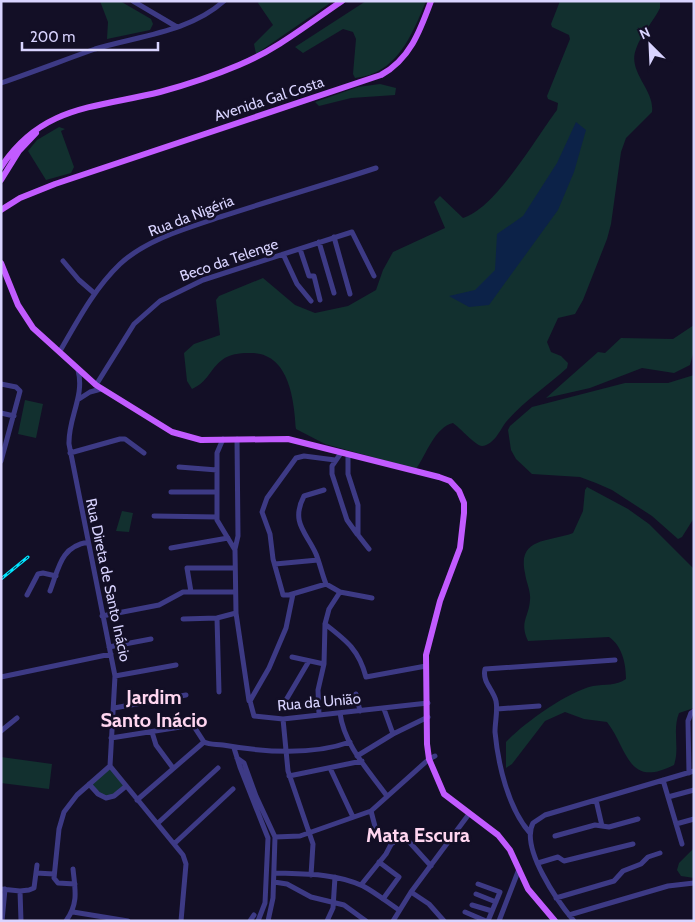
<svg xmlns="http://www.w3.org/2000/svg" width="695" height="922" font-family="Cabin,sans-serif">
<style>
.green{fill:#12302f}
.water{fill:#0c2248}
.lines{fill:none;stroke-linecap:round;stroke-linejoin:round}
.minor{stroke:#3d3a85;stroke-width:5}
.major{stroke:#c25bff;stroke-width:6}
.rail-casing{stroke:#00e5ff;stroke-width:3}
.rail{stroke:#130f26;stroke-width:1;stroke-dasharray:4;stroke-linecap:butt}
.labels{text-anchor:middle;stroke-width:5;stroke-linejoin:round;paint-order:stroke}
.street-label{font-size:15px;fill:#d9d4ff;stroke:#130f26}
.district-label{font-size:20px;font-weight:bold;fill:#ffd6f0;stroke:#130f26}
</style>
<rect width="100%" height="100%" fill="#130f26"/>
<!-- green -->
<path class="green" d="M100,1H120L151,19L153,24L150,30L107,39L108,22Z
M259,1H333L256,54L254,44L273,25L258,3Z
M366,1H426C412,35 397,74 355,78L353,74L356,39L353,32L343,29L303,53L295,47Z
M560,1H660V8C653,22 641,34 636,49C627,72 655,90 652,112L626,138L621,152L611,224L607,239L583,300L575,314L558,318L547,342L551,352L561,356L568,363L567,368C547,386 523,402 506,422C500,430 494,445 482,446C476,446 459,427 453,423C435,427 426,455 416,469L325,444L296,429C294,399 289,351 248,353C240,353 229,354 222,360C210,369 208,382 192,389L187,381L184,353L194,344L220,335L216,300L219,296L263,278L295,305L315,313L348,306L376,290L383,270L393,252L445,228L434,202L440,196L463,218C495,209 536,138 557,110L558,103L548,99L547,96L570,39L569,35L552,27L551,24Z
M380,84L396,88L395,95L351,98L319,106L315,102L358,87Z
M59,127L65,129L61,131L74,167L71,173L46,180L28,151L37,140Z
M694,325V350L690,365L674,373L642,368L590,388L546,398L598,352L605,353L621,338L673,339Z
M694,375V518L682,537L678,539L652,516L612,490L596,483L580,477L532,474L516,459L511,450L508,430L510,426L532,407L625,383H668Z
M25,400L43,404L36,438L18,434Z
M587,487L628,509L649,524L694,569V708L679,713C672,731 680,748 674,765C627,789 628,749 607,722L584,719L565,712L545,721L512,764L506,768V742C524,723 567,692 593,686C605,684 616,686 626,679C626,663 622,646 609,637L528,641C519,622 529,617 530,600C531,591 526,582 525,573C517,537 550,542 573,533L583,511L585,490Z
M122,511L133,513L129,532L116,531Z
M1,757L52,764L49,789L1,783Z
M112,765L127,784C109,798 106,802 90,783Z
M694,848V878L681,876L677,870L679,863Z"/>
<!-- water -->
<path class="water" d="M576,122L586,130L574,172L558,210L489,305L469,307L449,296L475,290L495,270L497,234L523,216L557,163Z"/>
<g class="lines">
<!-- minor -->
<path class="minor" d="M133,1L177,27
M1,83C33,72 64,60 95,49C138,36 190,32 224,1
M334,237L350,294
M319,242L334,293
M300,249L309,276H314L320,300
M283,254L297,284L311,301
M63,261L79,280L94,293
M60,351C78,320 94,289 120,264C147,239 186,229 220,217C272,200 324,185 376,168
M78,370C85,396 68,418 69,444L115,676L110,766L183,855L186,864L181,921
M1,384L16,387L20,391L1,461
M96,385L134,324L160,301L203,280L352,232L374,276
M79,399L90,392L101,389
M1,413L14,416
M223,439L217,453V520L235,550L236,613L249,701
M70,453L120,439H125L144,453
M341,453L332,466V474L347,520L357,534
M348,455V474L358,505V535L369,549
M335,460L304,456L296,458L267,498L262,512L270,534L273,559L282,591L283,595H289L326,584L340,592L372,598
M179,467L217,470
M324,490L304,496C290,523 307,533 316,554C320,564 322,574 326,584
M171,492H216
M154,516L217,517
M171,548L228,538
M235,549L238,536L237,439
M275,564L318,560
M50,591C59,568 60,547 88,542
M191,592L187,568H235
M293,594L286,628L269,668L250,701L254,716L283,719L428,703
M27,595L38,574L43,573L56,576
M102,616L159,605L183,592H235
M217,618L219,692
M183,619L217,618L236,613
M325,624C347,641 359,650 366,677L426,666
M109,647L151,639
M292,657L324,664
M115,676L176,665
M1,677L111,654
M356,694L360,711
M286,700L309,661
M114,708L186,695
M384,709L393,734
M497,709L539,706
M340,713C344,745 369,771 387,796
M319,714L318,690L324,664L325,624L329,609L340,592
M283,719L288,771L313,844L311,875
M1,731L17,718
M152,732L156,745L173,768
M111,738L193,725L204,742
M204,742C210,745 216,744 223,745C263,752 311,756 350,742
M234,748L240,767L268,838L265,903L258,921
M357,756L393,734L428,717
M237,758L244,763L256,796L275,837L273,898L268,921
M330,768L353,817
M689,773L688,721L691,713L694,711
M289,776L362,761
M663,780L682,844
M89,784L98,794L106,798L114,796L125,787
M668,797L694,790
M137,800L204,742
M596,800L602,826
M371,811L378,838L393,843
M158,823L218,768
M676,824L694,819
M530,833C508,808 498,764 495,732C495,721 498,711 496,701C493,689 482,682 485,669L615,660
M555,836L595,825L609,827L638,819
M275,837L300,836L371,811L429,759L435,756
M175,843L233,789
M379,862L399,877L383,899
M538,863L558,857L564,861L633,844
M36,873L54,874
M274,873C303,874 336,873 363,886C376,893 387,902 399,910
M274,882L287,884L311,897L344,905L366,921
M75,884L58,883L54,878L59,829L64,812L77,795L110,766
M478,884L500,892L488,921
M361,885L386,854L397,833L403,835L431,866
M1,889L20,891
M411,892L429,904L444,921
M476,894L496,902
M556,898L614,881L623,871L641,864L648,857L660,853
M472,905L492,911
M73,912L128,921
M465,912L486,921
M569,915L668,886L694,883
M2,921L5,889
M21,921L20,891L29,890L34,888L37,865
M66,921C79,903 75,889 73,869
M250,921L254,915
M327,921L333,908L335,877
M393,921L411,892L469,814
M499,921L519,869
M574,921C558,902 520,848 533,823L545,815L694,771"/>
<!-- major -->
<path class="major" d="M1,167C42,105 95,108 160,92C186,85 213,76 239,65C276,50 308,24 342,1
M1,180L19,151L36,133
M1,210L20,198L55,184L381,75C410,59 420,31 431,1
M1,263L18,305L33,328L96,385L172,432L201,440L288,439L439,477L450,481L459,491L464,503V513L460,548L440,601L426,655L427,744L429,759L444,794L498,835L510,850L528,889L555,921"/>
<!-- rail casing -->
<g class="rail-casing">
<path id="rail" d="M1,579L28,557"/>
</g>
<!-- rail -->
<use href="#rail" class="rail"/>
</g>
<g class="labels">
<!-- street labels -->
<g class="street-label">
<text transform="translate(269 99) rotate(-18)" y="5">Avenida Gal Costa</text>
<text transform="translate(191 216) rotate(-21)" y="5">Rua da Nigéria</text>
<text transform="translate(229 260) rotate(-19)" y="5">Beco da Telenge</text>
<text transform="translate(108 580) rotate(78)" y="5">Rua Direta de Santo Inácio</text>
<text transform="translate(319 702) rotate(-5)" y="5">Rua da União</text>
</g>
<!-- district labels -->
<g class="district-label">
<text x="154" y="704">Jardim<tspan x="154" dy="23">Santo Inácio</tspan></text>
<text x="418" y="842">Mata Escura</text>
</g>
</g>
<!-- border -->
<rect width="695" height="922" fill="none" stroke="#d9d4ff" stroke-width="5"/>
<!-- north arrow -->
<g transform="translate(650 45) rotate(336)" stroke="#130f26" stroke-width="4" paint-order="stroke">
<path d="M0-4L9 19L0 12L-9 19Z" fill="#d9d4ff"/>
<text y="-8" font-size="14" font-weight="bold" text-anchor="middle" fill="#d9d4ff">N</text>
</g>
<!-- scale -->
<path d="M22 42v8h136v-8" fill="none" stroke="#d9d4ff" stroke-width="2.5"/>
<text x="30" y="42" font-size="15" fill="#d9d4ff" stroke="#130f26" stroke-width="4" paint-order="stroke">200 m</text>
</svg>
